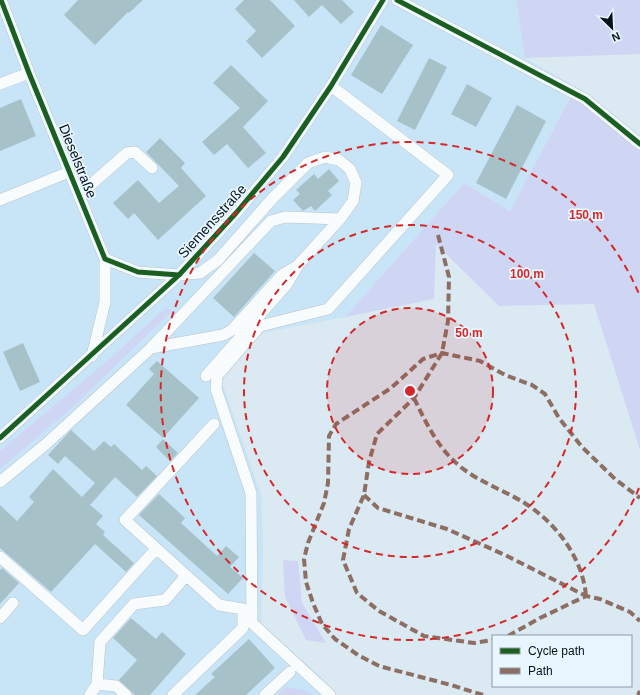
<svg xmlns="http://www.w3.org/2000/svg" width="640" height="695" font-family="Arial,sans-serif">
<style>
.built{fill:#c8e5f8}
.green{fill:#cfd6f4}
.building{fill:#a7c1c9}
.lines{fill:none;stroke-linecap:round;stroke-linejoin:round}
.minor-casing{stroke:#b7c4cb;stroke-width:12}
.minor{stroke:#f9fcfd;stroke-width:11}
.quiet{stroke:#8d6e63;stroke-width:4;stroke-dasharray:8 4;stroke-linecap:butt}
.cycleway-casing{stroke:#e8f6ff;stroke-width:8}
.cycleway{stroke:#1b5e20;stroke-width:5}
.ring{fill:none;stroke:#d62828;stroke-width:2;stroke-dasharray:7 5}
.labels{text-anchor:middle;stroke-width:3.5;stroke-linejoin:round;paint-order:stroke}
.street-label{font-size:14px;fill:#07131b;stroke:#e8f6ff}
.centre{fill:#d62828;stroke:#e8f6ff;stroke-width:2}
.ring-label{font-size:12px;text-anchor:middle;font-weight:bold;fill:#d62828;stroke:#e8f6ff;stroke-width:3.5;stroke-linejoin:round;paint-order:stroke}
</style>
<rect width="100%" height="100%" fill="#dae9f2"/>
<!-- built -->
<path class="built" d="M0,0H516L525,58L576,87L510,211L464,183L345,317L261,333L221,379L261,494L263,551L261,624L323,679L326,695H0Z"/>
<!-- green -->
<path class="green" d="M516,0H640V54L525,58Z
M576,87L640,138V450L594,304L499,306L436,244L434,299L345,317L464,183L510,211Z
M166,307L172,311L73,407L0,469V451L115,354Z
M283,560L298,561L302,603L326,643L306,640L285,597Z
M285,687L306,691L313,695H277Z"/>
<!-- building -->
<path class="building" d="M78,0H143L129,13L128,12L95,45L64,15Z
M244,0H270L295,26L262,58L246,41L256,31L235,9Z
M294,0H342L354,12L341,24L322,5L309,17Z
M381,25L413,45L382,94L351,75Z
M429,58L447,67L415,130L397,121Z
M231,65L268,101L243,127L266,153L248,168L227,144L214,155L202,142L240,108L213,83Z
M467,84L492,98L476,127L451,114Z
M21,99L36,136L0,151V108Z
M517,105L546,121L506,199L476,183Z
M160,138L185,163L181,168L206,196L158,240L134,213L128,219L113,203L138,180L159,203L179,186L146,152Z
M329,169L339,181L328,191L332,195L315,211L311,206L303,211L293,200L300,194L296,190L314,174L318,179Z
M254,253L275,271L234,317L213,298Z
M23,343L40,382L20,391L3,352Z
M157,361L199,398L163,438L126,405L154,374L149,369Z
M71,430L94,451L104,441L111,447L114,444L142,470L146,466L157,476L137,497L115,477L90,505L103,516L96,524L105,532L103,535L134,563L126,572L95,544L51,592L0,548V505L17,521L34,502L29,497L53,469L82,497L95,483L65,456L58,464L48,455Z
M163,439L178,453L170,461L156,447Z
M159,494L185,518L181,523L217,556L226,546L239,557L230,567L243,578L228,594L139,515Z
M2,568L19,583L0,604V570Z
M131,618L156,639L162,632L186,654L150,695H135L119,680L137,660L113,638Z
M249,639L275,668L246,695H195L215,677L211,674Z"/>
<g class="lines">
<!-- minor casing -->
<g class="minor-casing">
<path id="minor" d="M1,0L29,73L105,259L138,272L179,275L200,273L218,260L272,199L308,163L325,157L339,160L350,169L356,183L353,201L340,219L299,264L287,284L206,376
M397,0L585,99L640,144
M0,84L29,73
M79,195L127,153L135,152L152,168
M0,200L69,172
M151,348L271,221L285,217L340,219
M92,356L105,302V259
M0,438L179,275L236,213L283,157L331,86L383,0
M0,482L46,444L151,348L223,335L232,330L282,275L297,266
M0,557L83,630L156,549
M0,618L13,603
M97,684L116,686L126,695
M90,695L97,684L100,642L134,604L165,600L186,576
M173,695L243,628V609L219,605L125,520L214,424
M265,695L290,672
M330,695L252,623L251,493L216,389L217,376L260,326L328,309L448,175L331,86"/>
</g>
<!-- minor -->
<use href="#minor" class="minor"/>
<!-- quiet -->
<path class="quiet" d="M438,235L449,277L448,321L442,353L414,398L377,434L369,462L364,495L349,529L343,560L357,593L379,611L424,636L474,643L493,640
M414,398C427,425 439,450 462,468C481,483 506,491 526,504C557,524 583,559 586,596
M364,495L378,508L447,529L505,555L586,596
M508,636L540,618L586,596L600,599L630,612L640,621
M483,695L451,685L379,666L358,655L335,639L322,624L313,603L306,582L304,559L308,543L324,503L328,483L329,436L336,424L391,388L423,359L442,353L480,361L505,375L532,385L545,394L559,418L582,447L615,479L640,498
M638,695L640,691"/>
<!-- cycleway casing -->
<g class="cycleway-casing">
<path id="cycleway" d="M1,0L29,73L105,259L138,272L179,275
M397,0L585,99L640,144
M0,438L179,275L236,213L283,157L331,86L383,0"/>
</g>
<!-- cycleway -->
<use href="#cycleway" class="cycleway"/>
</g>
<!-- distance rings -->
<circle cx="410" cy="391" r="83" fill="#d62828" fill-opacity=".12"/>
<g class="ring">
<circle cx="410" cy="391" r="83"/>
<circle cx="410" cy="391" r="166"/>
<path d="M639 488A249 249 0 1 1 639 294"/>
</g>
<g class="labels">
<!-- street labels -->
<g class="street-label">
<text transform="translate(78 161) rotate(68)" y="5">Dieselstraße</text>
<text transform="translate(212 221) rotate(-48)" y="5">Siemensstraße</text>
</g>
</g>
<circle cx="410" cy="391" r="6" class="centre"/>
<g class="ring-label">
<text x="586" y="219">150 m</text>
<text x="527" y="278">100 m</text>
<text x="469" y="337">50 m</text>
</g>
<!-- legend -->
<rect x="492" y="635" width="140" height="52" fill="#e8f6ff" stroke="#8e9ba4"/>
<rect x="500" y="648" width="20" height="6" fill="#1b5e20" stroke="#8e9ba4"/>
<text x="528" y="655" font-size="12" fill="#07131b">Cycle path</text>
<rect x="500" y="668" width="20" height="6" fill="#8d6e63" stroke="#8e9ba4"/>
<text x="528" y="675" font-size="12" fill="#07131b">Path</text>
<!-- north arrow -->
<g transform="translate(612 28) rotate(156)" stroke="#e8f6ff" stroke-width="3" paint-order="stroke">
<path d="M0-3L7 15L0 10L-7 15Z" fill="#07131b"/>
<text y="-6" font-size="11" font-weight="bold" text-anchor="middle" fill="#07131b">N</text>
</g>
</svg>
